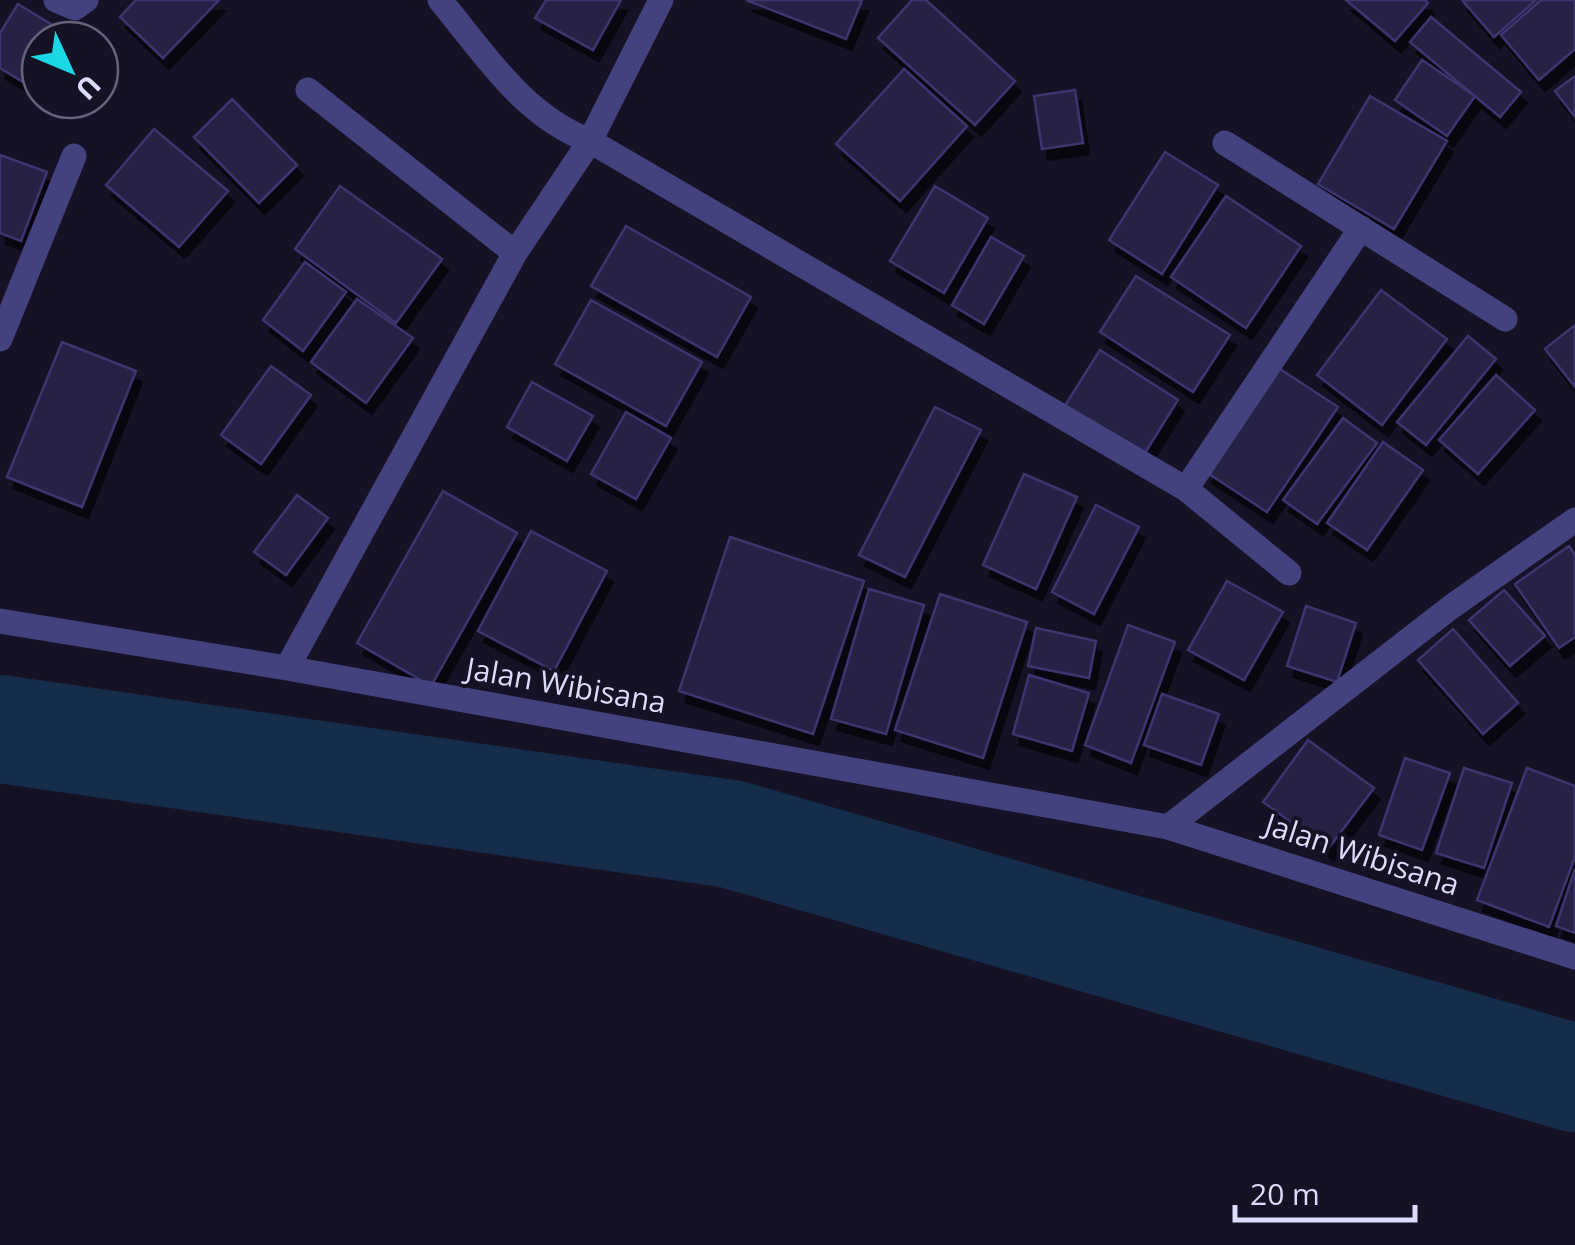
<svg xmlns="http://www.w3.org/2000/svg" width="1575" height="1245" font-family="'Open Sans',sans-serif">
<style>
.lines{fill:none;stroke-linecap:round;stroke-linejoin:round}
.river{stroke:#162c4b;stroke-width:108}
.building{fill:#262044;stroke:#3e356e;stroke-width:2.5;filter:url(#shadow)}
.street{stroke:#43427f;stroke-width:25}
.labels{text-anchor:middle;stroke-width:8;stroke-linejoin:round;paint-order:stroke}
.street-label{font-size:30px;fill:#dddbfb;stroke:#151225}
</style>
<defs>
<filter id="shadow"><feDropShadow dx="6" dy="11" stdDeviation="0" flood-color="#0009"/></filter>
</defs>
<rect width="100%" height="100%" fill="#151225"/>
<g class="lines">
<!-- river -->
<path class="river" d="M0,729L731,834L1575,1078"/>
</g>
<!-- building -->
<path class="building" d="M136,0H219L163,58L120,17Z
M546,0H621L593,50L535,18Z
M746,0H862L846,39Z
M912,0H926L1015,81L975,125L878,38Z
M1346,0H1425L1428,3L1395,41Z
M1462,0H1536L1494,37Z
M1541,0H1575V49L1539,80L1501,35Z
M18,4L77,40H40V92L0,68V33Z
M1431,17L1521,92L1500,117L1410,42Z
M1422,60L1475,96L1447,136L1395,100Z
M904,69L967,126L900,201L836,144Z
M1575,76V117L1555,91Z
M1075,90L1083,143L1042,149L1034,96Z
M1370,96L1447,141L1394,229L1318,184Z
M232,99L297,165L259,203L194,137Z
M154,129L228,191L179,247L106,185Z
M1165,152L1218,185L1162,274L1109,240Z
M0,155L47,172L21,241L0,233Z
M340,186L442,259L396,323L295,249Z
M935,186L988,218L944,293L890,261Z
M1226,196L1301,246L1246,328L1171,277Z
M626,226L751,297L717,357L591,286Z
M991,237L1024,256L984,324L952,305Z
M305,262L346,292L303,351L263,320Z
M1136,276L1230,335L1193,392L1100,332Z
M1381,290L1447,339L1382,425L1317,375Z
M357,299L413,338L366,403L311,362Z
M591,300L702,362L666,426L555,364Z
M1575,325V387L1545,349Z
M1468,336L1496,359L1426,445L1397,422Z
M62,342L136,371L82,507L7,477Z
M1100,350L1178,400L1143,456L1064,407Z
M271,366L311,395L261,464L221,435Z
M1277,367L1338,407L1267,512L1206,472Z
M1496,375L1535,410L1478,474L1439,440Z
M532,382L593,416L567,461L507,427Z
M935,407L981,430L905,577L859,555Z
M626,412L671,438L636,499L591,474Z
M1343,418L1377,443L1317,524L1283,500Z
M1383,442L1423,470L1367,550L1327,523Z
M1024,474L1077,497L1036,589L983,565Z
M443,491L517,533L431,686L357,643Z
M297,495L328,518L286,575L254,552Z
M1096,505L1139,527L1094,614L1052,592Z
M531,531L607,571L554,671L478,631Z
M730,537L864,581L813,734L679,691Z
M1569,546L1575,555V637L1559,648L1515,584Z
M1227,581L1283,612L1244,680L1188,650Z
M869,589L924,605L886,734L831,719Z
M1504,590L1545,636L1510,666L1469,620Z
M940,594L1027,622L983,758L895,730Z
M1306,606L1356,623L1337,682L1287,666Z
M1128,625L1175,642L1131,763L1085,745Z
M1036,628L1096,641L1089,678L1028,666Z
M1453,629L1518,703L1483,734L1418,660Z
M1029,675L1089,693L1072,751L1013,734Z
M1162,694L1219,714L1201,765L1144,745Z
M1308,740L1374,788L1328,849L1263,802Z
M1405,758L1450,773L1422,850L1379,835Z
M1464,768L1512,783L1484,868L1436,853Z
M1527,768L1575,786V857L1549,927L1477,900Z
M1575,869V933L1556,926Z"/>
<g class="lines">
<!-- street -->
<path class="street" d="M56,0L75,8L86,0
M440,0C484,53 523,116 590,141L1186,489L1289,573
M308,90L515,253
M1225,143L1505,319
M0,339L74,156
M1186,489L1361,228
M0,621L287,668L1168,827L1575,957
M287,668L515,253L590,141L661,0
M1168,827L1451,607L1575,520"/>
</g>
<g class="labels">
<!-- street labels -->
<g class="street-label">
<text transform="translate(566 686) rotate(10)" y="10">Jalan Wibisana</text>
<text transform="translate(1362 855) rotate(18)" y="10">Jalan Wibisana</text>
</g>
</g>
<!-- north arrow -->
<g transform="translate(70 70) rotate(134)"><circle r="48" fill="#151225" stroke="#65627b" stroke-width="2.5"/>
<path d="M0-8L18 38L0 25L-18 38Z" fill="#1cd8e6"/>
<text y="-15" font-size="28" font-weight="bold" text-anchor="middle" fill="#dddbfb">U</text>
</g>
<!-- scale -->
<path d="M1235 1205v15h180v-15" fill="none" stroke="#dddbfb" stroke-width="5"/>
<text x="1250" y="1205" font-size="30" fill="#dddbfb" stroke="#151225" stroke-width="8" paint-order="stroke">20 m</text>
</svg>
